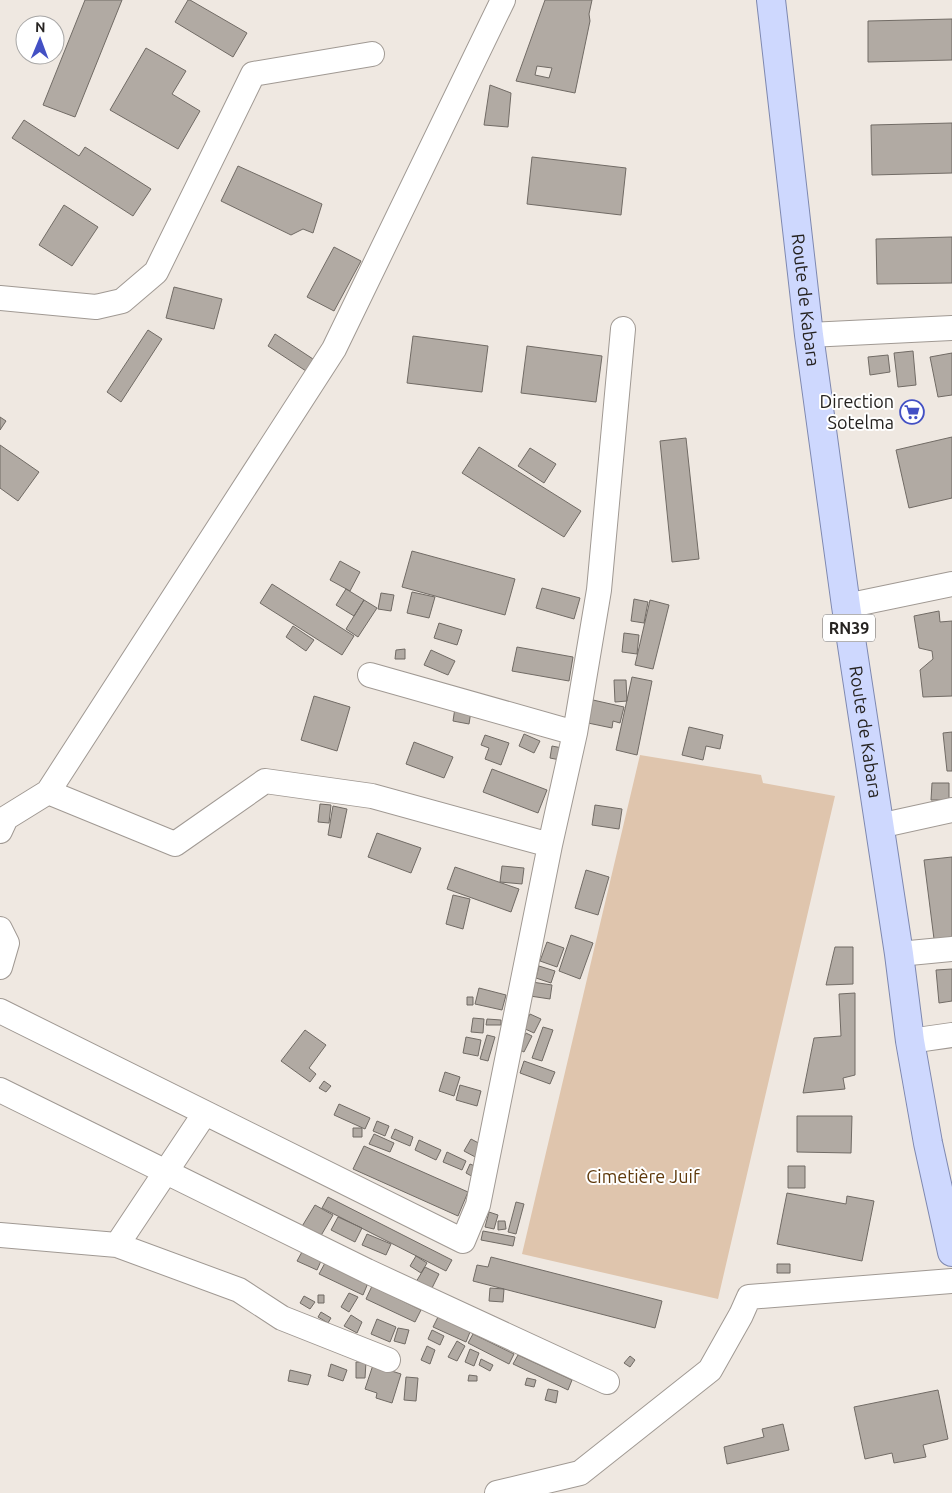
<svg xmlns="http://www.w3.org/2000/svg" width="952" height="1493" font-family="Ubuntu,sans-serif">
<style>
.green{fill:#dfc5ad}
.building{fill:#b1aaa3;stroke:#716b65;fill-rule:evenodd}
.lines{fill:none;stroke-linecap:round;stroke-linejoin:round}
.minor-casing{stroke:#a09993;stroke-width:26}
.primary-casing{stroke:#7e88b0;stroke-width:30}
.minor{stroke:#fff;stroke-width:24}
.primary{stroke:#ced8fe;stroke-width:28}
.labels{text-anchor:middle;stroke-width:4;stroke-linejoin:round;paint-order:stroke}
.shield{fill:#fff;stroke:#676564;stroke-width:1}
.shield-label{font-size:16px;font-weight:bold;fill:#262321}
.street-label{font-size:18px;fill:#262321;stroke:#fff}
.poi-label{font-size:18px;fill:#262321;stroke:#fff;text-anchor:end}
.park-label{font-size:18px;fill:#5f390b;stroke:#fff}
</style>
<rect width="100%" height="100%" fill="#efe8e1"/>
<!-- green -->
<path class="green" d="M640,755L761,775L763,783L835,796L718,1299L522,1254Z"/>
<!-- building -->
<path class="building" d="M85,0H122L75,117L43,105Z
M188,0H190L247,33L233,57L175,22Z
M545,0H592L589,14L590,21L575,93L516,81ZM537,66L552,68L549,78L535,75Z
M952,19V60L868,62V21Z
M146,48L186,71L172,94L200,111L178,149L110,110Z
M490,85L511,93L508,127L484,125Z
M24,120L79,156L85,147L151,189L133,216L12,138Z
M952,123V173L872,175L871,125Z
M532,157L626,168L621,215L527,204Z
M238,166L322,204L313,233L303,229L291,235L221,201Z
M64,205L98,227L72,266L39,245Z
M952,237V283L877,284L876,239Z
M334,247L361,261L334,311L307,297Z
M174,287L222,299L214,329L166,318Z
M148,330L162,339L121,402L107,392Z
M275,334L313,359L306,371L268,346Z
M413,336L488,346L482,392L407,383Z
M527,346L602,356L596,402L521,393Z
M913,351L916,385L898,387L894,353Z
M952,353V395L938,397L930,357Z
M888,355L890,372L870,375L868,357Z
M0,417L6,421L0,430Z
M952,437V498L909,508L896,450Z
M686,438L699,559L672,562L660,441Z
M0,445L39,472L18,501L0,488Z
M479,447L581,511L564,537L462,473Z
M530,448L556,464L544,483L518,466Z
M412,551L515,579L505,615L402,587Z
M340,561L360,572L350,591L330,580Z
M272,584L354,636L342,655L260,603Z
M542,588L580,598L574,619L536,608Z
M346,589L364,600L354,616L336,605Z
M412,592L435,597L429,618L407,613Z
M381,593L394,595L391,611L378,609Z
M634,599L648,602L644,623L631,621Z
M364,600L377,608L358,637L346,629Z
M650,600L669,605L653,669L635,665Z
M939,611L940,622L952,621V696L923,697L920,670L933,659L932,651L919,648L914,616Z
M439,623L462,630L457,645L434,638Z
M293,626L314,640L306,651L286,637Z
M624,633L639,635L637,654L622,652Z
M517,647L573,657L569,681L512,671Z
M405,649V659H395L396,650Z
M431,650L455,661L448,675L424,665Z
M632,677L652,681L637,755L616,750Z
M614,680H626L627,701L615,702Z
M314,696L350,707L337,751L301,740Z
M593,700L624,707L620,723L613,721L612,728L588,723Z
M455,708L471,711L469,724L453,721Z
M689,727L723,735L720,749L706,746L703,760L682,755Z
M952,732V771H947L943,733Z
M524,734L540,741L534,753L519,746Z
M485,735L509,743L501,765L485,759L489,748L481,745Z
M414,742L453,757L444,778L406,764Z
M552,746L567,749L565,761L550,758Z
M492,769L547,790L538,813L483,792Z
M932,783H949V800H931Z
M320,804L331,805L329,823L318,822Z
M595,805L622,809L619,829L592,825Z
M333,806L347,809L341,838L328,835Z
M377,833L421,848L411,873L368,857Z
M952,857V937L934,939L924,860Z
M502,866L524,868L522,884L500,882Z
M455,867L519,889L511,912L447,889Z
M586,870L609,877L598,915L575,908Z
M453,895L470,899L463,929L446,924Z
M571,935L593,943L580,979L559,971Z
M547,942L564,948L557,967L540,961Z
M835,947H853V984L826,985Z
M539,966L555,971L551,983L536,978Z
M952,969V1001L939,1003L936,970Z
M532,982L552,985L550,999L530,996Z
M479,988L506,995L502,1010L475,1004Z
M855,993V1075L843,1078L845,1089L803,1093L814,1038L841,1036L839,994Z
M467,997H473V1005H467Z
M530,1014L541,1019L534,1033L523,1028Z
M473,1018L484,1019L483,1033L471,1032Z
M487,1019L501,1020V1025H486Z
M543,1027L553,1030L542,1061L532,1058Z
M305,1030L326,1045L309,1068L316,1074L310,1082L281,1061Z
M526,1033L532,1036L524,1052L518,1049Z
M487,1035L495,1037L488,1061L480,1059Z
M466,1037L481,1040L478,1056L463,1053Z
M524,1061L555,1072L550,1084L520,1073Z
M445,1072L460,1077L454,1096L439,1091Z
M324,1081L331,1086L326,1092L319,1088Z
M460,1085L481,1091L477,1106L456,1100Z
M339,1104L370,1118L365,1129L334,1115Z
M797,1116H852L851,1153L797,1152Z
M377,1121L389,1126L385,1136L373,1131Z
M353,1128H362V1137H353Z
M395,1129L413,1137L410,1146L391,1138Z
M374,1134L394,1143L390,1152L369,1144Z
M471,1139L486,1147L479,1159L464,1151Z
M419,1140L441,1150L436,1160L415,1150Z
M364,1146L468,1192L458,1216L353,1169Z
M447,1152L466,1161L462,1170L443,1162Z
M470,1164L482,1169L477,1179L466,1173Z
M788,1166H805V1188H788Z
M787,1193L846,1204L847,1196L874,1201L862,1261L777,1244Z
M328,1197L452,1260L446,1271L322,1208Z
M516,1202L524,1204L516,1234L508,1232Z
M315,1205L333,1215L319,1239L301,1228Z
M489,1212L498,1215L494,1229L485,1227Z
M338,1217L362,1228L355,1242L331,1230Z
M498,1221H505L506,1229L498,1230Z
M483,1231L515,1237L513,1246L481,1240Z
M367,1234L391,1244L386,1255L362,1245Z
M302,1252L321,1261L317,1270L297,1261Z
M416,1256L427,1263L421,1273L410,1266Z
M491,1257L662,1301L655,1328L473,1281L477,1265L488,1267Z
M325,1263L368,1283L363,1295L319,1274Z
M777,1264H790V1273H777Z
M425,1267L439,1274L431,1290L416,1282Z
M372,1286L421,1310L415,1322L366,1299Z
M490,1288L504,1289L503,1302L489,1301Z
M349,1293L358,1297L349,1312L341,1307Z
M318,1295H324V1303H318Z
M304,1296L315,1302L310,1309L300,1303Z
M321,1312L331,1318L328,1323L318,1317Z
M351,1315L362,1322L357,1333L344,1326Z
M438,1317L470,1332L466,1342L433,1327Z
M377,1319L396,1327L390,1342L371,1334Z
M398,1328L409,1330L405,1344L394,1341Z
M432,1330L444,1336L440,1345L428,1339Z
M473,1334L514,1354L509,1364L468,1343Z
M457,1341L465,1346L457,1361L448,1357Z
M427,1346L435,1350L430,1364L421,1360Z
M470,1349L479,1353L474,1366L465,1362Z
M518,1355L572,1380L568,1390L513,1364Z
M630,1356L635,1360L630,1367L624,1363Z
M481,1359L493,1365L490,1371L479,1365Z
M356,1362H366L365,1378H356Z
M331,1364L347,1370L343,1381L328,1376Z
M373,1365L401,1374L392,1403L376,1398L377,1393L365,1389Z
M290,1370L311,1375L308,1385L288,1381Z
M469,1375L477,1376V1381H468Z
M406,1377L418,1378L416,1401L404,1400Z
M527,1378L536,1380L534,1387L525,1385Z
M548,1389L558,1391L556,1403L545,1400Z
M938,1390L948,1439L923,1445L926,1457L894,1463L892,1453L865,1459L854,1407Z
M783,1424L789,1450L727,1464L724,1447L764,1437L762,1429Z"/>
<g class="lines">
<!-- minor casing -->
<g class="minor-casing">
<path id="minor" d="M0,298L96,307L122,301L156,272L253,74L372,54
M809,335L952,328
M846,606L952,584
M370,675L575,733
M48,792L175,844L265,781L372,796L550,845
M879,826L952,810
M0,831L6,818L48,792L334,349L503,0
M0,929L7,943L0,967
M899,954L952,949
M0,1011L463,1241L478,1205L550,845L575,733L599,590L623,329
M910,1041L952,1035
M0,1090L367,1271L607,1382
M0,1235L117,1245L239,1290L282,1318L388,1360
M117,1245L205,1113
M497,1493L580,1473L710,1370L741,1315L749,1297L952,1281"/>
</g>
<!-- primary casing -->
<g class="primary-casing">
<g id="primary">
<path id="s1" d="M771,0L809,335L846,606L899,954L910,1041L928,1143L952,1252"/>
</g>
</g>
<!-- minor -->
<use href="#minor" class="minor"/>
<!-- primary -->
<use href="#primary" class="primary"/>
</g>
<!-- icons -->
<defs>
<g id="supermarket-ring" transform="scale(1.25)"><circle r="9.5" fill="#fff" stroke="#4350c4" stroke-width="1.5"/><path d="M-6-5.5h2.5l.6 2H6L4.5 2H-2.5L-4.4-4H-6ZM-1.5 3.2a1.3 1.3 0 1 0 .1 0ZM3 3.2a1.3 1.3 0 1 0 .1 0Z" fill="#4350c4"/></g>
</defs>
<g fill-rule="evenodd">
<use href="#supermarket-ring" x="912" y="412"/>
</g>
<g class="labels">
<!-- shield labels -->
<rect class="shield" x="823" y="614.5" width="52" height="27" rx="4"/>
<g class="shield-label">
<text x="849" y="634">RN39</text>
</g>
<!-- street labels -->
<g class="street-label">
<text dy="6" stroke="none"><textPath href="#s1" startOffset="302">Route de Kabara</textPath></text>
<text dy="6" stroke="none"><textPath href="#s1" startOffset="738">Route de Kabara</textPath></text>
</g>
<!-- poi labels -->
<g class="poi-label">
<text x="894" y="408">Direction<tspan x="894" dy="21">Sotelma</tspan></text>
</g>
<!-- park labels -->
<g class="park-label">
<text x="643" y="1183">Cimetière Juif</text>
</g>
</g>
<!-- north arrow -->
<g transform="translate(40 40) rotate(1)"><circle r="24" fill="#ffffff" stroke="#a8a7a6"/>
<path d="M0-4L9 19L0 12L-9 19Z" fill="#4350c4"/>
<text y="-8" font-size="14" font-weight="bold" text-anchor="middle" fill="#262321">N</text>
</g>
</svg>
